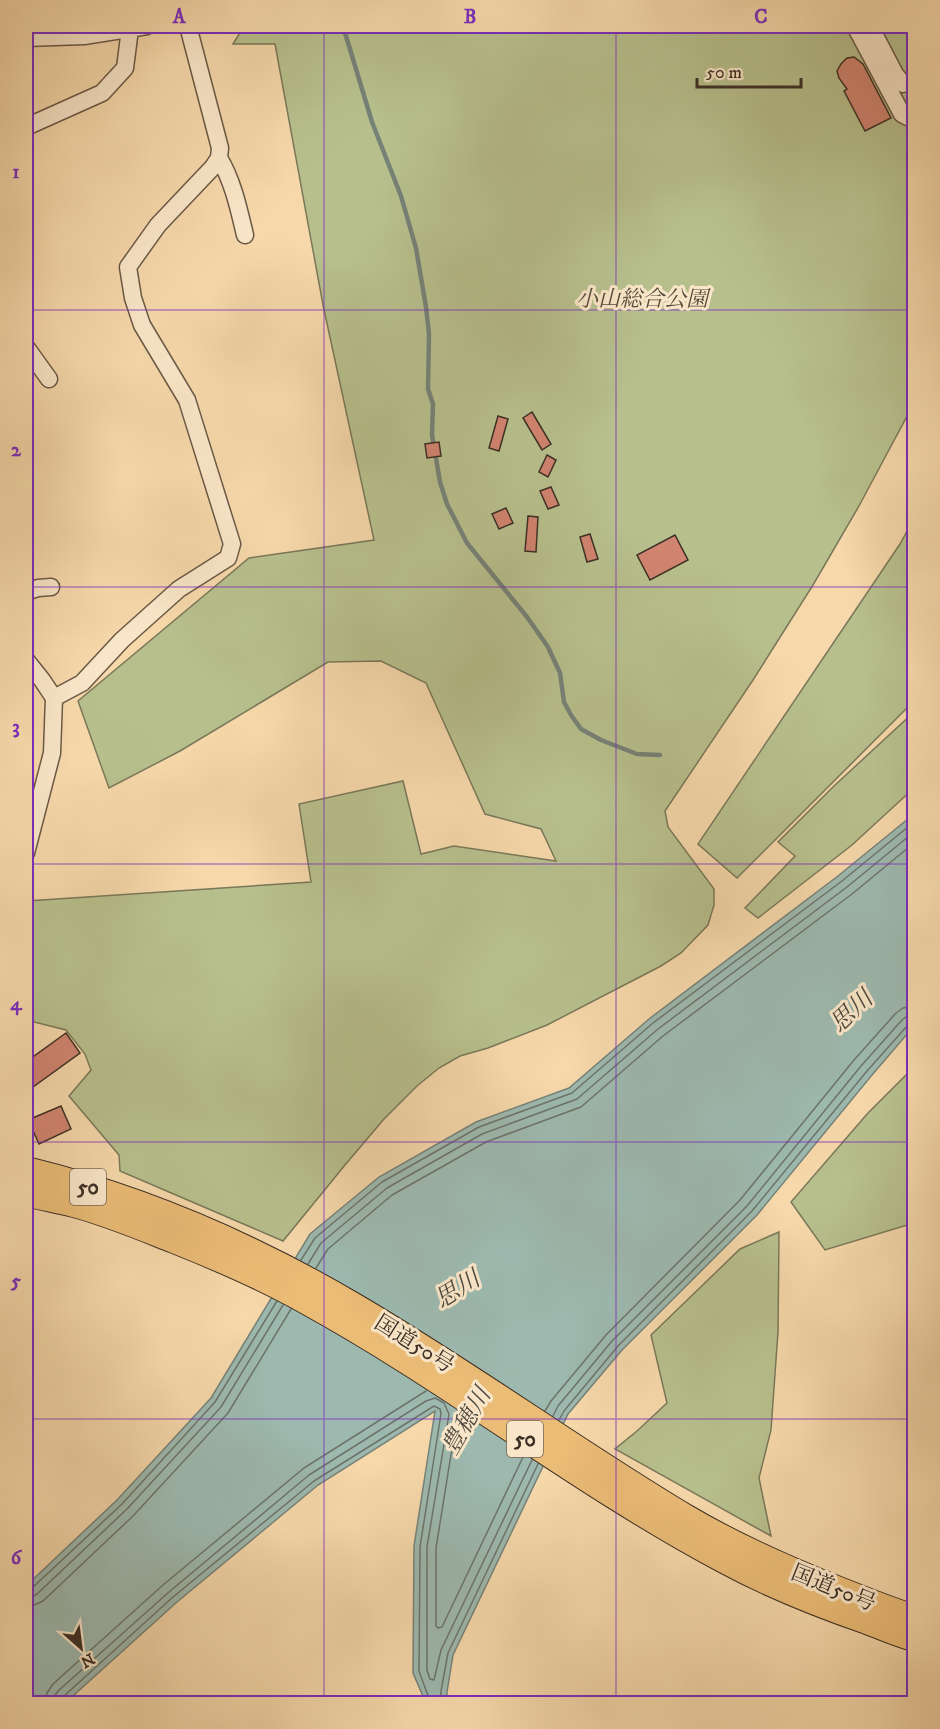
<svg xmlns="http://www.w3.org/2000/svg" width="940" height="1729" font-family="'IM FELL DW Pica','Noto Serif JP',serif">
<style>
.green{fill:#b7c08d;stroke:#7a7859;stroke-width:1.5}
.water{fill:#9db9af;stroke:#768278;stroke-width:1.5}
.lines{fill:none;stroke-linecap:round;stroke-linejoin:round}
.shore{stroke:#6c746a;stroke-width:1.5}
.stream{stroke:#768278;stroke-width:4.5}
.building{fill:#d18470;stroke:#3c2f25;stroke-width:1.5}
.minor-casing{stroke:#6a5946;stroke-width:19}
.highway-casing{stroke:#3c2f25;stroke-width:26}
.minor{stroke:#f9e6c8;stroke-width:16}
.highway{stroke:#ebbc76;stroke-width:24}
.grid{fill:none;stroke:#7b2cbf;stroke-width:1.5;stroke-opacity:0.55}
.labels{text-anchor:middle;stroke-width:6;stroke-linejoin:round;paint-order:stroke}
.shield{fill:#f9e6c8;stroke:#756656;stroke-width:1.5}
.shield-label{font-size:21px;font-weight:bold;fill:#3c2f25}
.park-label{font-size:22px;font-style:italic;fill:#554c3a;stroke:#f9e6c8}
.street-label{font-size:22px;fill:#3c2f25;stroke:#f9e6c8}
.water-label{font-size:24px;font-style:italic;fill:#4f4b41;stroke:#f9e6c8}
.neatline{fill:none;stroke:#7b2cbf;stroke-width:2}
.grid-label{font-size:20px;text-anchor:middle;font-weight:bold;fill:#7b2cbf}
</style>
<rect width="100%" height="100%" fill="#f6d8ab"/>
<filter id="stains"><feTurbulence type="fractalNoise" baseFrequency=".00333" numOctaves="4"/><feColorMatrix values="0 0 0 0 .2 0 0 0 0 .09 0 0 0 0 .02 0 0 0 .5 -.17"/></filter>
<radialGradient id="worn" r=".72"><stop offset=".6" stop-color="#630" stop-opacity="0"/><stop offset="1" stop-color="#630" stop-opacity=".3"/></radialGradient>
<!-- green -->
<path class="green" d="M244,26H914V403L859,506L813,585L753,680L665,811L668,827L714,889V905L708,925L681,953L661,966L547,1025L488,1048L460,1056L439,1068L417,1086L384,1119L345,1165L283,1241L120,1171L119,1155L69,1096L91,1070L85,1054L66,1030L26,1020V903L27,901L311,882L299,804L403,781L421,854L454,846L556,861L541,829L485,814L426,683L381,661L328,662L180,751L109,788L78,701L249,558L374,540L323,305L275,44H233Z
M914,518V701L737,878L698,844L900,544Z
M914,712V788L852,845L758,918L745,908L795,856L778,842L834,786Z
M914,1067V1223L825,1250L791,1202L868,1113Z
M779,1232L778,1332L771,1430L759,1478L771,1536L615,1449L637,1431L667,1403L651,1335L740,1249Z"/>
<!-- water -->
<path class="water" d="M914,814V1026L872,1075L757,1215L622,1350L568,1414L453,1655L447,1692V1703H426L413,1673L414,1546L435,1411L318,1485L177,1602L65,1703L26,1704V1586L117,1500L211,1398L310,1234L379,1177L476,1122L569,1088L649,1019L838,876Z"/>
<g class="lines">
<!-- shore -->
<path class="shore" d="M301,1260L315,1238L382,1182L479,1127L572,1093L653,1023L842,881L914,822
M308,1264L321,1243L387,1188L482,1134L577,1099L658,1029L847,887L914,832
M316,1268L328,1249L392,1195L486,1142L581,1107L663,1036L852,894L914,843
M458,1411L436,1548V1626L438,1628L442,1627L524,1455
M545,1411L551,1401L606,1335L740,1200L854,1060L896,1013L903,1008L914,1006
M553,1416L558,1406L612,1341L747,1206L861,1066L902,1020L907,1016L914,1015
M559,1420L564,1411L618,1346L752,1211L867,1071L908,1025L914,1022
M26,1590L32,1588L122,1504L215,1402L277,1301
M26,1597H32L37,1594L127,1509L221,1407L283,1305
M26,1606L34,1605L43,1601L133,1516L228,1413L291,1309
M45,1704L47,1693L53,1684L163,1585L304,1468L426,1391
M54,1704V1697L58,1691L169,1592L309,1475L426,1401L435,1398L444,1403L449,1414L427,1547V1670L430,1679L434,1680L441,1650L532,1460
M61,1704L64,1696L173,1597L314,1481L434,1406L440,1409L441,1414L420,1547L419,1671L431,1704
M441,1704V1691L448,1653L538,1464"/>
<!-- stream -->
<path class="stream" d="M343,26L372,122L401,196L416,248L426,307L429,334L428,389L433,404L432,435L440,482L447,504L467,543L527,617L548,647L560,673L564,702L571,715L581,729L601,740L637,754L660,755"/>
</g>
<!-- building -->
<path class="building" d="M854,57L863,64L891,118L865,131L844,91L847,89L839,78L837,71L841,64L847,58Z
M532,412L551,444L542,450L523,418Z
M498,416L508,419L499,451L489,448Z
M439,442L441,456L427,458L425,444Z
M547,455L556,460L548,477L539,472Z
M551,487L559,505L548,509L540,491Z
M506,508L513,523L499,529L492,514Z
M528,516L538,517L536,552L525,551Z
M590,534L598,559L587,562L580,537Z
M675,535L688,560L650,580L637,555Z
M66,1033L80,1053L26,1092V1062Z
M61,1106L71,1129L39,1144L28,1120Z"/>
<g class="lines">
<!-- minor casing -->
<g class="minor-casing">
<path id="minor" d="M855,26L902,114L914,120
M870,26L895,74L903,84
M26,38L84,36L147,26
M26,127L102,93L125,68L130,29
M219,158C233,181 239,210 245,235
M26,347L49,379
M26,592L38,588L51,587
M26,660L42,680L54,698L52,753L26,853
M54,698L82,683L122,640L179,589L228,558L232,544L187,400L142,325L133,298L128,267L158,225L213,167L219,158L220,148L188,26"/>
</g>
<!-- highway casing -->
<g class="highway-casing">
<path id="highway" d="M26,1169C141,1197 252,1245 354,1305C467,1371 573,1449 685,1516C734,1545 786,1568 839,1589C864,1599 889,1609 914,1617
M26,1194C42,1198 58,1201 74,1205C108,1214 141,1228 174,1241C219,1259 264,1278 306,1302C450,1381 579,1484 724,1561C770,1586 818,1605 867,1622C883,1628 898,1635 914,1639"/>
</g>
<!-- minor -->
<use href="#minor" class="minor"/>
<!-- highway -->
<use href="#highway" class="highway"/>
</g>
<!-- grid -->
<path class="grid" d="M324,26V1704M616,26V1704M26,310H914M26,587H914M26,864H914M26,1142H914M26,1419H914"/>
<g class="labels">
<!-- shield labels -->
<g class="shield">
<rect x="70" y="1169" width="36" height="36" rx="4.5"/>
<rect x="507" y="1421" width="36" height="36" rx="4.5"/>
</g>
<g class="shield-label">
<text x="88" y="1194">50</text>
<text x="525" y="1446">50</text>
</g>
<!-- park labels -->
<g class="park-label">
<text x="642" y="306">小山総合公園</text>
</g>
<!-- street labels -->
<g class="street-label">
<text transform="translate(415 1343) rotate(32)" y="8">国道50号</text>
<text transform="translate(834 1587) rotate(22)" y="8">国道50号</text>
</g>
<!-- water labels -->
<g class="water-label">
<text transform="translate(851 1011) rotate(-43)" y="8">思川</text>
<text transform="translate(457 1289) rotate(-32)" y="8">思川</text>
<text transform="translate(466 1421) rotate(-60)" y="8">豊穂川</text>
</g>
</g>
<!-- margin -->
<rect width="940" height="1729" fill="none" stroke="#f6d8ab" stroke-width="66"/>
<!-- north arrow -->
<g transform="translate(81 1648) rotate(152)" stroke="#f9e6c8" stroke-width="4.5" paint-order="stroke">
<path d="M0-4.5L10 22L0 15L-10 22Z" fill="#3c2f25"/>
<text y="-9" font-size="16" font-weight="bold" text-anchor="middle" fill="#3c2f25">N</text>
</g>
<!-- scale -->
<path d="M697 78v9h104v-9" fill="none" stroke="#3c2f25" stroke-width="3"/>
<text x="706" y="78" font-size="18" fill="#3c2f25" stroke="#f9e6c8" stroke-width="4.5" paint-order="stroke">50 m</text>
<rect x="33" y="33" width="874" height="1663" class="neatline"/>
<g class="grid-label">
<text x="179" y="23">A</text>
<text x="470" y="23">B</text>
<text x="761" y="23">C</text>
<text x="16" y="178">1</text>
<text x="16" y="456">2</text>
<text x="16" y="733">3</text>
<text x="16" y="1010">4</text>
<text x="16" y="1287">5</text>
<text x="16" y="1564">6</text>
</g>
<rect width="100%" height="100%" filter="url(#stains)"/>
<rect width="100%" height="100%" fill="url(#worn)"/>
</svg>
